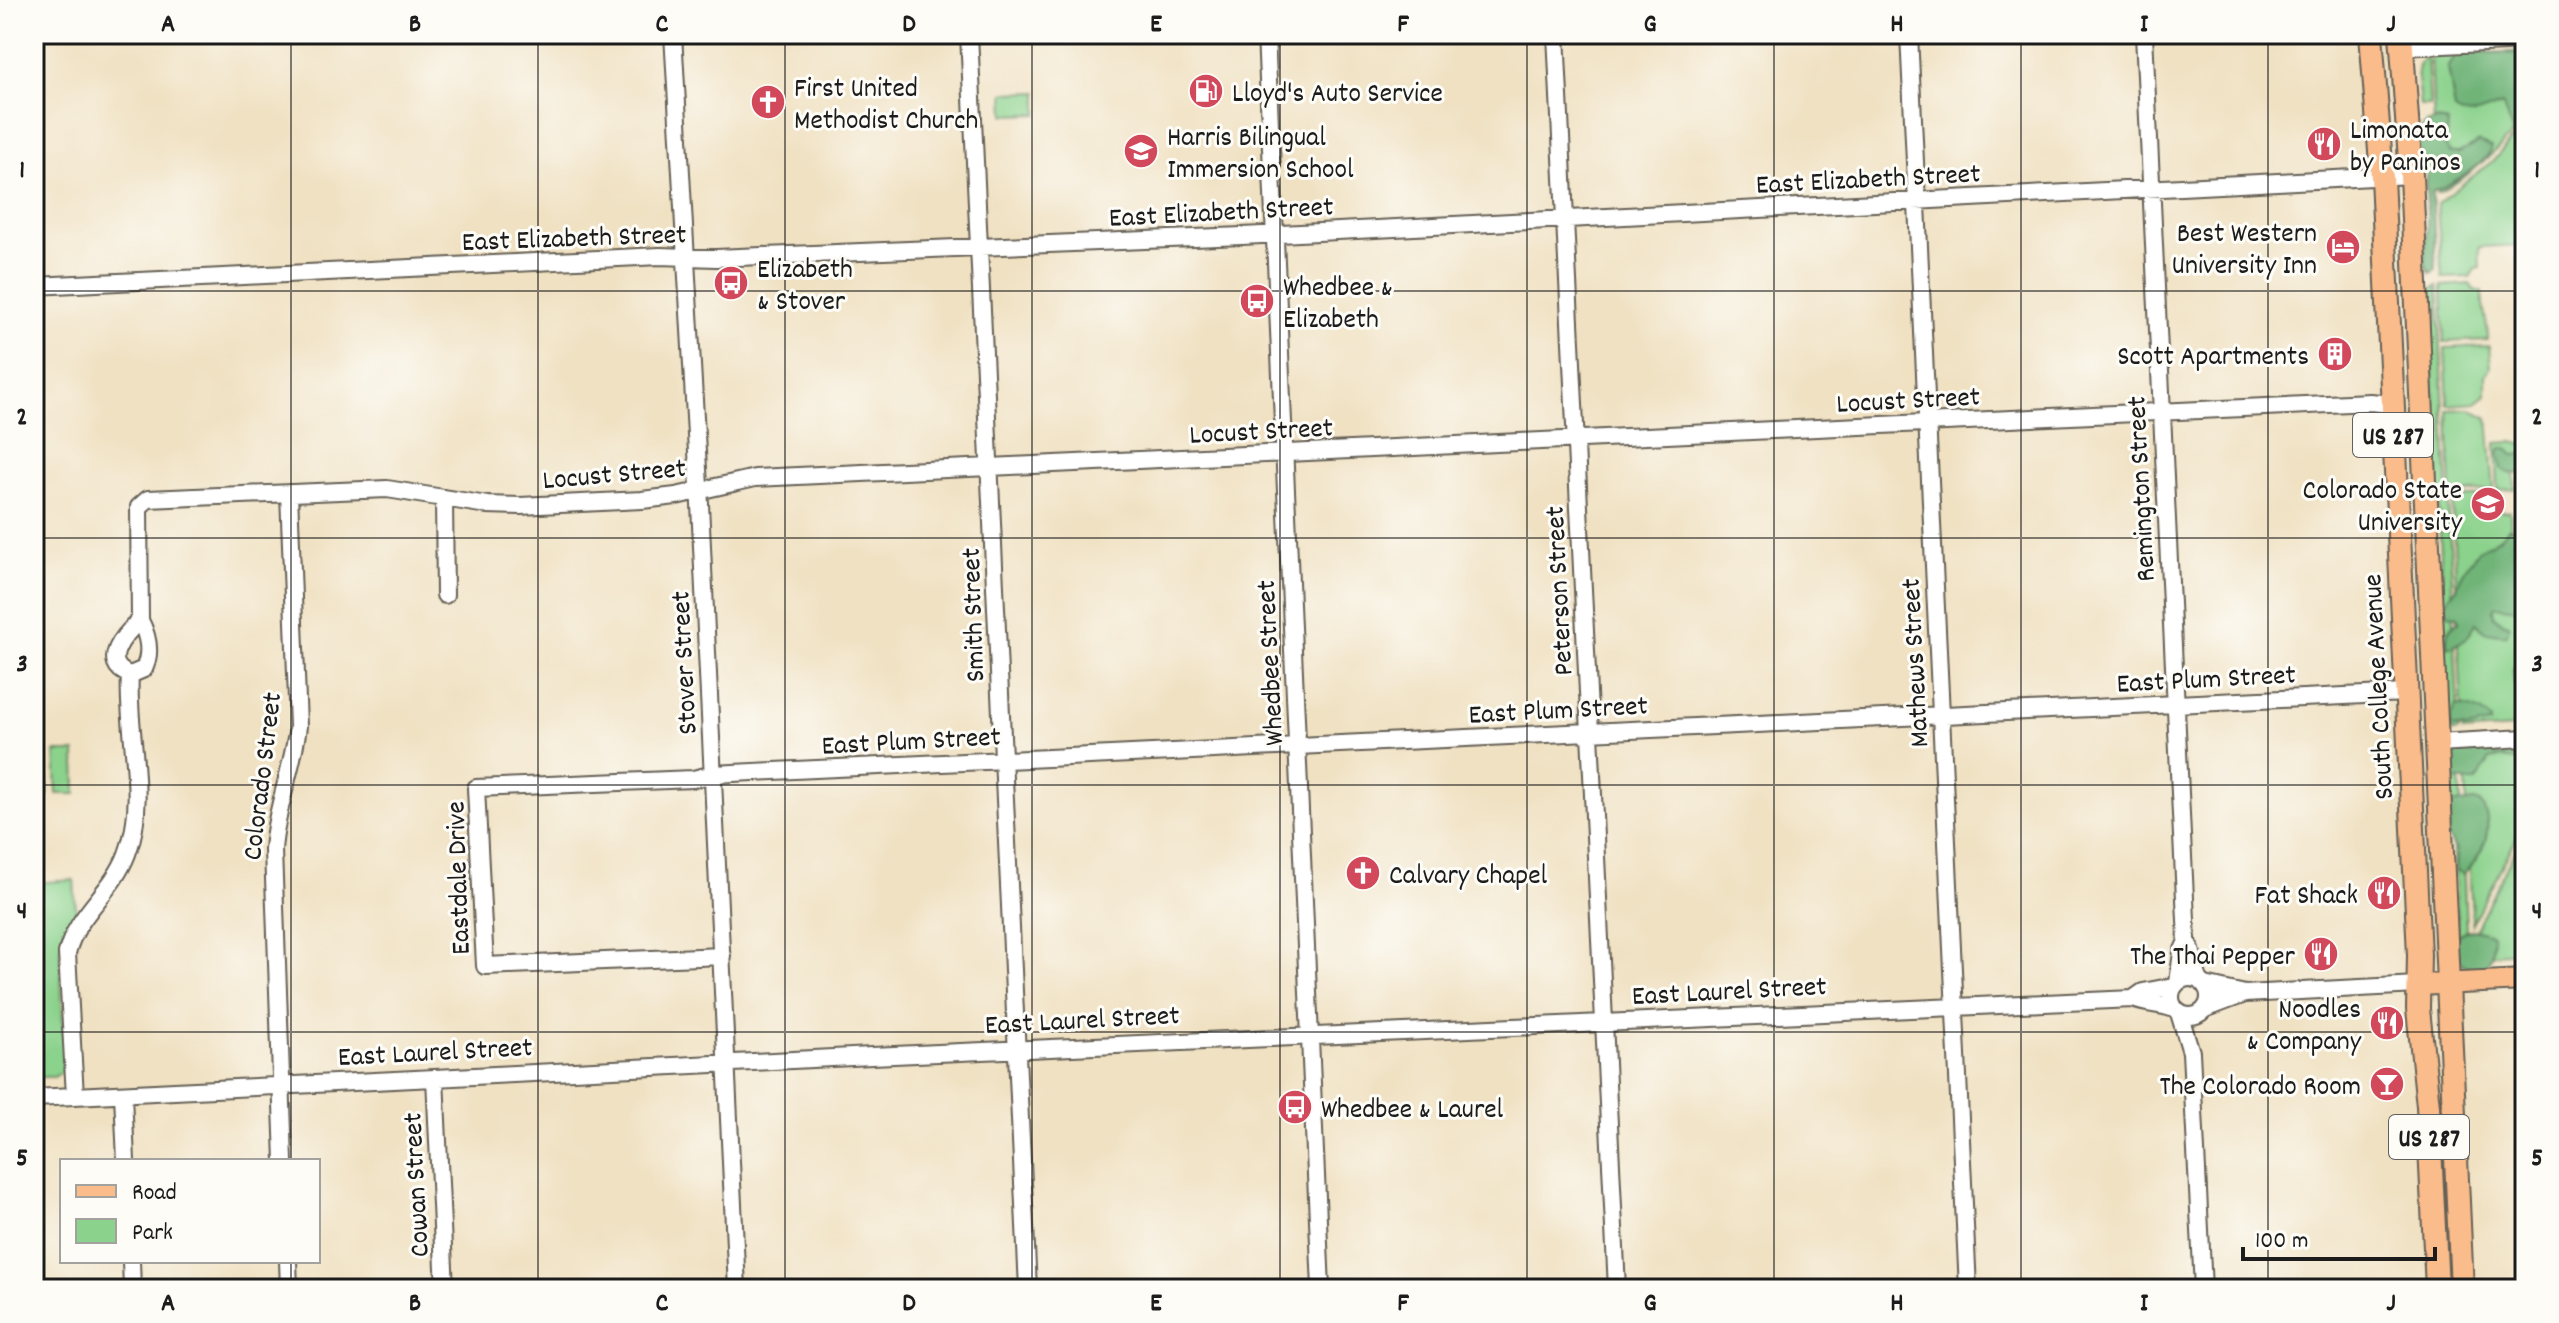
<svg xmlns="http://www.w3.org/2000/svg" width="2559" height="1323" font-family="Dekko,sans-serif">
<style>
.green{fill:#8bd28c;stroke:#547754;stroke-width:2}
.forest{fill:#70b478;stroke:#46684a;stroke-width:2}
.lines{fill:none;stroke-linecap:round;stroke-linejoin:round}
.minor-casing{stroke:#666156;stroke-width:20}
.major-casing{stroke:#666156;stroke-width:24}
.highway-casing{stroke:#666156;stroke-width:26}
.minor{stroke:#fff;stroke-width:16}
.major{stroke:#fabc8b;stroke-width:20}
.highway{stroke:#fabc8b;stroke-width:22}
.grid{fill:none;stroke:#1c1c1c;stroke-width:2;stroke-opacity:0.55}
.labels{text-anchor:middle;stroke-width:6;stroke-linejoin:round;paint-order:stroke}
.shield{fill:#fdfcf7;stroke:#605f5e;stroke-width:2}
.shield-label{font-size:26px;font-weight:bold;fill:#1c1c1c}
.poi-label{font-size:28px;fill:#1c1c1c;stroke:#fdfcf7;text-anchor:start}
.street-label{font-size:28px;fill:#1c1c1c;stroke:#fdfcf7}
.neatline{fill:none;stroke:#1c1c1c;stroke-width:3}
.grid-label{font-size:26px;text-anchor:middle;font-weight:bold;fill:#1c1c1c}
</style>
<rect width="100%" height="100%" fill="#fdfcf7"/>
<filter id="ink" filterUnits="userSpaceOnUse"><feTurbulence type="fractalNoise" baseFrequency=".0125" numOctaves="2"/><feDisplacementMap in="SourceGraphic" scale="16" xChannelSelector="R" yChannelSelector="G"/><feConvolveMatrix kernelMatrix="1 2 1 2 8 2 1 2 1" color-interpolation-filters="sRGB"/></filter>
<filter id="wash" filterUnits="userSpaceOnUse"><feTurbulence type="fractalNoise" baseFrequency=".006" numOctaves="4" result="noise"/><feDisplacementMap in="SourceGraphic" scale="32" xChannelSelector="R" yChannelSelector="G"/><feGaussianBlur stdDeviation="1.8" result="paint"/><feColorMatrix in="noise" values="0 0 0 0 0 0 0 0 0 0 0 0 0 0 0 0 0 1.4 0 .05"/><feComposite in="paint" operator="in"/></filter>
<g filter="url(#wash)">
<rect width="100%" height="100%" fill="#f0e1c2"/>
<!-- green -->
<path class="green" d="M2525,51C2525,65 2528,104 2524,114C2515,139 2461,183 2437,193L2431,56Z
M2427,56L2430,106H2420C2419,91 2412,64 2427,56Z
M1038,92V114L1005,115L1004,93Z
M2525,124V245L2479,247L2480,268L2475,269L2470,277L2442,278L2437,204L2494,160Z
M2470,284L2474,290L2482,292C2482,310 2488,322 2488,340L2444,342L2442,286Z
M2438,286L2459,731L2453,732L2449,729L2429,291Z
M2489,346L2491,368L2486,375V395L2476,403L2448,405L2445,348Z
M2471,409L2488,418L2494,490L2451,494L2448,410Z
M2512,442L2525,445V472L2514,473L2515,489L2498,490L2496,443Z
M2491,496L2495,497V511H2510L2512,560L2525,579V727L2463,732L2452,498Z
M55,752H75L76,794H57Z
M2525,752V822L2472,923L2465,756Z
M34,753H46L48,795H34Z
M2449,756H2459L2467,955H2459Z
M2525,831V952L2474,955L2473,934Z
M74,880L76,912L66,931L60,948L65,1070L54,1077H34V883Z"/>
<!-- forest -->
<path class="forest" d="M2459,51L2522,54L2525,60L2524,149L2516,148L2507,114L2502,105C2486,110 2470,121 2455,110L2448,68Z
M2439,120L2448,123L2446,147L2450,153H2459L2479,142L2492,147C2487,165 2449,185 2432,192L2436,270L2430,273C2420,261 2426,244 2427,230C2428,211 2425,193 2427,174C2428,159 2413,148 2418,133C2421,124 2431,123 2439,120Z
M2501,448H2507L2514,455L2525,454V474L2508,473L2502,469L2499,452Z
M2508,528H2516L2525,562V610L2495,606L2493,610L2494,617L2509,625L2506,635L2487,632L2476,623L2467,638L2451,647L2447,646C2446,634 2448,627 2459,622L2458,616L2448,615C2443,602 2447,597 2457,588C2459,578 2469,561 2477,553C2487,542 2501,541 2508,528Z
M2525,657V721H2521L2519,694L2514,682L2513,668L2521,663Z
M2456,706C2471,707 2479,710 2491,720V724L2467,729L2449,727L2450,717Z
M2525,746V761L2500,758L2490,760L2476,781H2451L2447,754Z
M2474,801L2481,803C2496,828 2483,856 2463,874L2456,870L2457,852L2448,837L2450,805Z
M2473,929L2492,934C2494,945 2491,960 2485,969C2455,974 2438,935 2473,929Z"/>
</g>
<g filter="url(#ink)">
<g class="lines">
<!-- minor casing -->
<g class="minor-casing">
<path id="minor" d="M673,34L700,504L737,1289
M969,34L1028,1289
M1266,34L1321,1289
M1556,34L1617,1289
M1909,34L1968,1289
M2144,34L2187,941C2195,954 2193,967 2200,981
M2402,47L2525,41
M34,286L660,256L716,258L1242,236L2411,175
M444,498L445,595
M140,620C148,636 152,652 144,669L130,675C98,663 125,634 140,620L139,507L148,499L387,489L487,505L520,506L642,500L676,496L755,478L2370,402L2392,404
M2438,743L2525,738
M722,956L485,966L476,788L693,779L714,774L733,773L2406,693
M2171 997a19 19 0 1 1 38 0a19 19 0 1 1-38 0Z
M2178,982L2182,952L2187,941
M2205,985L2245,994L2418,985
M2133,999L2143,992L2174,986
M2205,1009L2245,994
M2179,1013L2191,1052L2203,1289
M435,1078L445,1289
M123,1094L126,1161
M75,1096L67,953C77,913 112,893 127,854C149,798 126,733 130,675
M34,1098L872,1056L2133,999C2147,1005 2160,1003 2174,1009
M284,1161L273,850C276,807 293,768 298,726L289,493
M131,1261L132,1289
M288,1261L289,1289"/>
</g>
<!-- major casing -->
<g class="major-casing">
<path id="major" d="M2418,985L2525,980"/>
</g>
<!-- highway casing -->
<g class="highway-casing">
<path id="highway" d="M2371,34L2382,177L2419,955L2418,1009L2428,1106L2437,1289
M2401,34L2411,175L2462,1289"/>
</g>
<!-- minor -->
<use href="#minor" class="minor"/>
<!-- major -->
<use href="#major" class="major"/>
<!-- highway -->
<use href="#highway" class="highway"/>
</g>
</g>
<!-- grid -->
<path class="grid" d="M291,34V1161M538,34V1289M785,34V1289M1032,34V1289M1280,34V1289M1527,34V1289M1774,34V1289M2021,34V1289M2268,34V1289M34,291H2525M34,538H2525M34,785H2525M34,1032H2525M291,1261V1289"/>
<!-- icons -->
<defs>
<g id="fuel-disc" transform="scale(1.8)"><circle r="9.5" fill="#d1495b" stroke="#fdfcf7"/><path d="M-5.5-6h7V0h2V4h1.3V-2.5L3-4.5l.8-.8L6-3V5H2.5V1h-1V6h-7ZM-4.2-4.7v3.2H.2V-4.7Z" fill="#fff"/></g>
<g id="church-disc" transform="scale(1.8)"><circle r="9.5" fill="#d1495b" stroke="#fdfcf7"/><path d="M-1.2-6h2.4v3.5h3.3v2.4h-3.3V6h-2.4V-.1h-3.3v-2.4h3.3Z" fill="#fff"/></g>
<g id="restaurant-disc" transform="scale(1.8)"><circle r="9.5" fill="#d1495b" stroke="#fdfcf7"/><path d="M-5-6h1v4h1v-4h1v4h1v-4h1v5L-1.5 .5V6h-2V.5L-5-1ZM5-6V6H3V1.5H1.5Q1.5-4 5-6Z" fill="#fff"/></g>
<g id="school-disc" transform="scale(1.8)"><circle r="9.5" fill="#d1495b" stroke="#fdfcf7"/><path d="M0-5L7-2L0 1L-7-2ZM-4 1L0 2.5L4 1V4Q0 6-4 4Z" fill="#fff"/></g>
<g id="hotel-disc" transform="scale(1.8)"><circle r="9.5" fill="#d1495b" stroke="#fdfcf7"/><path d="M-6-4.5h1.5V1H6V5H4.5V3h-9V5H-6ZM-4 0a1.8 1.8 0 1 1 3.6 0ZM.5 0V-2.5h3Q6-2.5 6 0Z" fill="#fff"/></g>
<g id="bus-disc" transform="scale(1.8)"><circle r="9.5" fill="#d1495b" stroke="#fdfcf7"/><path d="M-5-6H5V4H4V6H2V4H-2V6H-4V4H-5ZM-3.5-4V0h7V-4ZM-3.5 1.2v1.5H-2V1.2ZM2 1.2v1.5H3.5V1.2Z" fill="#fff"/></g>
<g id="building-disc" transform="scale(1.8)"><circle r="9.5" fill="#d1495b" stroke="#fdfcf7"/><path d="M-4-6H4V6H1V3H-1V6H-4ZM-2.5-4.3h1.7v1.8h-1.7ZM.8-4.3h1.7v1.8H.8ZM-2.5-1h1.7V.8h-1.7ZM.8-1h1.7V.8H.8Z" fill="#fff"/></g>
<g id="university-disc" transform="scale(1.8)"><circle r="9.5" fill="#d1495b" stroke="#fdfcf7"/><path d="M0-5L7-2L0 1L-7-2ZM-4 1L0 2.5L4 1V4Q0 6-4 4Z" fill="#fff"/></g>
<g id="bar-disc" transform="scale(1.8)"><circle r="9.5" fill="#d1495b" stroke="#fdfcf7"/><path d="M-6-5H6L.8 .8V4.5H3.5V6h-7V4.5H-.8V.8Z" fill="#fff"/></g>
</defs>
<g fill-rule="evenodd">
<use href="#fuel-disc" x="1206" y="91"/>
<use href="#church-disc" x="768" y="102"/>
<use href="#restaurant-disc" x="2324" y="144"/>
<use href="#school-disc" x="1141" y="151"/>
<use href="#hotel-disc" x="2343" y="247"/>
<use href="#bus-disc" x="731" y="283"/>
<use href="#bus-disc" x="1257" y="301"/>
<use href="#building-disc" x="2335" y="354"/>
<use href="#university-disc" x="2488" y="504"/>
<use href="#church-disc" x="1363" y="873"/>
<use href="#restaurant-disc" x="2384" y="893"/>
<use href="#restaurant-disc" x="2321" y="954"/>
<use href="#restaurant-disc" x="2387" y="1023"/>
<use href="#bar-disc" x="2387" y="1084"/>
<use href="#bus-disc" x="1295" y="1107"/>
</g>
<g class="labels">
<!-- shield labels -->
<g class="shield">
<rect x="2353" y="413" width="80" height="44" rx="6"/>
<rect x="2389" y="1115" width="80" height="44" rx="6"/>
</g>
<g class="shield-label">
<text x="2393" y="444">US 287</text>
<text x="2429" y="1146">US 287</text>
</g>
<!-- poi labels -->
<g class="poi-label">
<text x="794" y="96">First United<tspan x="794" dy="32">Methodist Church</tspan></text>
<text x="1232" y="101">Lloyd's Auto Service</text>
<text x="2350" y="138">Limonata<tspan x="2350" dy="32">by Paninos</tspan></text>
<text x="1167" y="145">Harris Bilingual<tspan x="1167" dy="32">Immersion School</tspan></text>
<text x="2317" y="241" text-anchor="end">Best Western<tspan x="2317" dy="32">University Inn</tspan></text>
<text x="757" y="277">Elizabeth<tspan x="757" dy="32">&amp; Stover</tspan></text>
<text x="1283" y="295">Whedbee &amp;<tspan x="1283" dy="32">Elizabeth</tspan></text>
<text x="2309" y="364" text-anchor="end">Scott Apartments</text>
<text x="2462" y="498" text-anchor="end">Colorado State<tspan x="2462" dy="32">University</tspan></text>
<text x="1389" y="883">Calvary Chapel</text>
<text x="2358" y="903" text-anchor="end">Fat Shack</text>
<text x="2295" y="964" text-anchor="end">The Thai Pepper</text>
<text x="2361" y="1017" text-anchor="end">Noodles<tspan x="2361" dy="32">&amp; Company</tspan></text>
<text x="2361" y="1094" text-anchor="end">The Colorado Room</text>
<text x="1321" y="1117">Whedbee &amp; Laurel</text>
</g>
<!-- street labels -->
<g class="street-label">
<text transform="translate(1868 177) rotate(-3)" y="10">East Elizabeth Street</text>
<text transform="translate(1221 210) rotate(-3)" y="10">East Elizabeth Street</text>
<text transform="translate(574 236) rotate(-2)" y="10">East Elizabeth Street</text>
<text transform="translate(1908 398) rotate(-3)" y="10">Locust Street</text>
<text transform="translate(1261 429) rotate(-3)" y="10">Locust Street</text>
<text transform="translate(614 472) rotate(-5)" y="10">Locust Street</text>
<text transform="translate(2139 489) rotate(-93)" y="10">Remington Street</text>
<text transform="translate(1557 591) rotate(-93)" y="10">Peterson Street</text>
<text transform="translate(971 615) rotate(-92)" y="10">Smith Street</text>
<text transform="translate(682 663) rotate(-93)" y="10">Stover Street</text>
<text transform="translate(1268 663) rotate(-93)" y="10">Whedbee Street</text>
<text transform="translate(1913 663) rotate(-93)" y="10">Mathews Street</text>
<text transform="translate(2206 677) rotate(-3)" y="10">East Plum Street</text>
<text transform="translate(2376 687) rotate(-93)" y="10">South College Avenue</text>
<text transform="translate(1558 708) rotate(-3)" y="10">East Plum Street</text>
<text transform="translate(911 739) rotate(-3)" y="10">East Plum Street</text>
<text transform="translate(260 776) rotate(-83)" y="10">Colorado Street</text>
<text transform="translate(456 878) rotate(-92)" y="10">Eastdale Drive</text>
<text transform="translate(1729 989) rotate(-3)" y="10">East Laurel Street</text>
<text transform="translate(1082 1018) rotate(-3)" y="10">East Laurel Street</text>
<text transform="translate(435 1050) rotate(-3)" y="10">East Laurel Street</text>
<text transform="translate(414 1185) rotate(-93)" y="10">Cowan Street</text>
</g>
</g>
<!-- margin -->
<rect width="2559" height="1323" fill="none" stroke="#fdfcf7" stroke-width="88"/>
<!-- legend -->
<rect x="60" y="1159" width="260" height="104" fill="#fdfcf7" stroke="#a3a29f" stroke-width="2"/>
<rect x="76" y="1185" width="40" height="12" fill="#fabc8b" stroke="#a3a29f" stroke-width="2"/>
<text x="132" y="1199" font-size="24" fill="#1c1c1c">Road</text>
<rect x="76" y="1219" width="40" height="24" fill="#8bd28c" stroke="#a3a29f" stroke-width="2"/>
<text x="132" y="1239" font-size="24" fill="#1c1c1c">Park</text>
<!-- scale -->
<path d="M2243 1247v12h192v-12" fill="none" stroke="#1c1c1c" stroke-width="4"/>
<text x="2255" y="1247" font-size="24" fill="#1c1c1c" stroke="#fdfcf7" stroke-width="6" paint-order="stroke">100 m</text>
<rect x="44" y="44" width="2471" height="1235" class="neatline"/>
<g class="grid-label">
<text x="168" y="31">A</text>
<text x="415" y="31">B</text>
<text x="662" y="31">C</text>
<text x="909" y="31">D</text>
<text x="1156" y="31">E</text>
<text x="1403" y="31">F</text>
<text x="1650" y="31">G</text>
<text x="1897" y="31">H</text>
<text x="2144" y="31">I</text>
<text x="2391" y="31">J</text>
<text x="22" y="177">1</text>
<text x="2537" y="177">1</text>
<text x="22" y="424">2</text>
<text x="2537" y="424">2</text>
<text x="22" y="671">3</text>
<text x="2537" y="671">3</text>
<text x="22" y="918">4</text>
<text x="2537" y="918">4</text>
<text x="22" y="1165">5</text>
<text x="2537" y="1165">5</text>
<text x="168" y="1310">A</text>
<text x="415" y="1310">B</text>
<text x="662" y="1310">C</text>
<text x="909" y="1310">D</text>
<text x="1156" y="1310">E</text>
<text x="1403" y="1310">F</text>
<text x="1650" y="1310">G</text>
<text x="1897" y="1310">H</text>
<text x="2144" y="1310">I</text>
<text x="2391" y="1310">J</text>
</g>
</svg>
